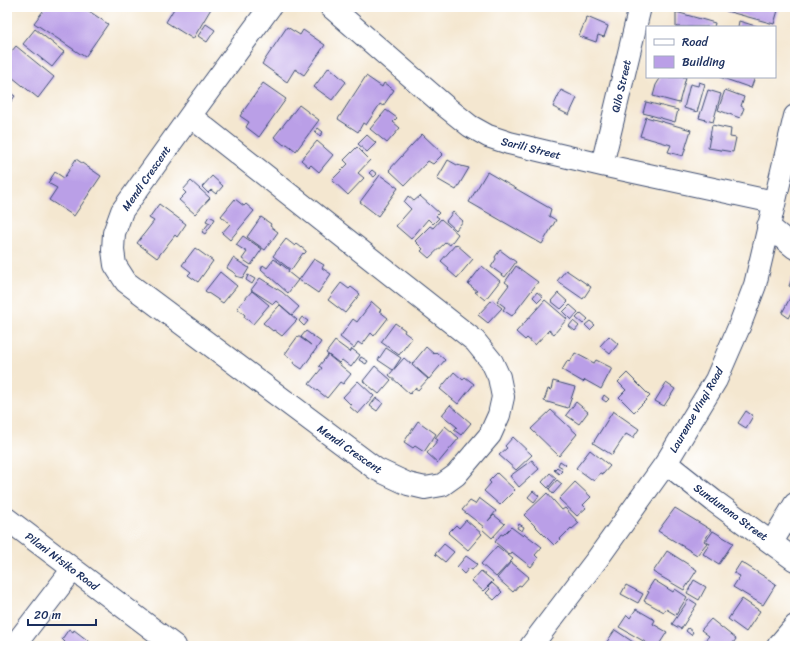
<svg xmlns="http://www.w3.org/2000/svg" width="802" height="653" font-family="Sriracha,sans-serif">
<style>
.building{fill:#ba9fe7}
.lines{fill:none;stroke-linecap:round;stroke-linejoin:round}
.minor-casing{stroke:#3c4b6f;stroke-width:24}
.minor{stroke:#fff;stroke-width:22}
.labels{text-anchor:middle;stroke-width:3.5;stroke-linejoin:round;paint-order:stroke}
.street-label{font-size:11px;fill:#1b2f5e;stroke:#fff}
</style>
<rect width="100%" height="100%" fill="#fff"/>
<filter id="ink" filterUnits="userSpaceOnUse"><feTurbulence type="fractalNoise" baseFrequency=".025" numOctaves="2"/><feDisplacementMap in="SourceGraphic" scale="8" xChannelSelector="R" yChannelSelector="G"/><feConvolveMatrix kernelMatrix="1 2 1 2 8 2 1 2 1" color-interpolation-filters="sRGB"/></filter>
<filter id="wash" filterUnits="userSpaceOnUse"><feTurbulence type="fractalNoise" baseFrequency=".012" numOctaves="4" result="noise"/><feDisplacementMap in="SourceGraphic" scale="16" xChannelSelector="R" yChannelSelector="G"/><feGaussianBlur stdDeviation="0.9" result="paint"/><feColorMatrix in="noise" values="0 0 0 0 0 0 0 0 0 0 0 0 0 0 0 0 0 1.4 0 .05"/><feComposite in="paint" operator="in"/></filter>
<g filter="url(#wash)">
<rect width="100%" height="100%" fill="#f4e7d0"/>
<g id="blocks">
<!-- building -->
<path class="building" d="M46,7H70L73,9L74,7H83L108,24L85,57L34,23Z
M175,7H212L193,39L166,22Z
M727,7H779L774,24L726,11Z
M676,12L715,23L714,27H676Z
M587,17L608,26L604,37L598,35L596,42L579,36Z
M739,21L759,27H738Z
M206,24L215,30L207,42L198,36Z
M287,27L300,35L303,30L325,45L304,75L295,69L287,82L262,64Z
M35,29L64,52L52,67L23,44Z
M16,46L54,77L38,98L7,73V57Z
M329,67L346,82L332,100L314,87Z
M366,76L382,87L384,83L394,90L383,106L380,104L366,125L363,123L358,132L338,119Z
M661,77H686L679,103L653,96L656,85Z
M720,77H755L751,88Z
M699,82L705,84L697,112L684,108L690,84L698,86Z
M263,83L286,99L259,137L246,127L249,122L240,116Z
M561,90L577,98L569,115L553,107Z
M708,90L721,94L713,122L699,118Z
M725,90L744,97L741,106L744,108L740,118L718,110Z
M7,91L15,96L7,107Z
M646,102L678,110L675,122L643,113Z
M299,105L319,120L296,151L287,144L284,145L274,137Z
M386,110L397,118L393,122L400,128L387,143L370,129Z
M646,117L691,130L683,156L668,152L671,145L640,136Z
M712,125L731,129L730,137L736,138L733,152L708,148Z
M318,128L323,132L320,136L315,132Z
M422,134L443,154L433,164L428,161L405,185L389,170Z
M367,135L376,143L367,152L358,144Z
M317,141L333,155L319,172L311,165L309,167L301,160Z
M357,147L370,160L358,173L364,178L348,195L332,180L348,164L344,160Z
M76,159L101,176L74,216L49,200L57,188L48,183L55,172L64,178Z
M448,160L457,165L469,168L456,190L437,179Z
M372,170L377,174L374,177L369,173Z
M487,172L551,209L549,216L556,220L542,244L469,202Z
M380,175L398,188L378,216L360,202Z
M212,176L223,186L216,194L211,190L208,193L202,187Z
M191,181L210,198L195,214L179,200L186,193L183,190Z
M408,196L414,201L420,196L439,213L436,216L439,218L433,224L428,219L411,239L396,226L411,209L404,202Z
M235,199L244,206L246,204L254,211L230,240L222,233L230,224L221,216Z
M159,204L186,224L177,237L175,235L157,258L137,243L154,221L149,218Z
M453,212L463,221L456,230L446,221Z
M209,216L215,219L212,224L206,221Z
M261,217L271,224L270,226L278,232L265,250L247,237Z
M441,219L458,234L450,245L446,242L429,258L421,251L423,249L415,241L430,226L433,228Z
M209,223L212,224L205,234L202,232Z
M243,236L262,249L251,265L242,259L247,252L236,245Z
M286,239L295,246L297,244L306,251V252L304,254L303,253L291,270L273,256Z
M456,244L473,259L457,278L448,270L449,268L441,261Z
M195,248L213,261L198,282L188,275L191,272L182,265Z
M500,250L516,262L505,277L491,267L496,259L495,257Z
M233,258L249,268L243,278L235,276L236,274L227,268Z
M274,259L289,270L288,272L298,280L288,293L261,269L263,265L267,268Z
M314,259L324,265L322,268L331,274L318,293L299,280Z
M482,266L500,281L485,300L475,292L477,291L468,284Z
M516,266L538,282L512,316L503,310L505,307L497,301L509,285L505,282Z
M566,270L591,287L583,299L557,281Z
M220,272L237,286L223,303L205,291Z
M248,275L255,279L252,284L246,280Z
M793,276H795V288L789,286Z
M260,278L282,292L299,307L292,315L276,301L273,304L251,290Z
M341,283L349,289L351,287L360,294L345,313L328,300Z
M252,291L269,305L253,324L244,317L245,315L237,308Z
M537,292L543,297L538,302L533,297Z
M558,293L568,302L561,309L551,301Z
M791,296L795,298V307L789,318L782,313Z
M492,300L502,308L488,323L478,315Z
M545,300L567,319L554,334L549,330L535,345L527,338L525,340L516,332Z
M372,302L381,310L379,311L388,318L374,336L371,333L362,345L358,342L354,348L340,337L353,319L357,322Z
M280,305L297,320L282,336L274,330L273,331L263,323Z
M570,305L578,312L571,320L563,312Z
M581,313L588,319L583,324L576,318Z
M302,317L308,321L304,326L299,321Z
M573,321L579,326L575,331L569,326Z
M590,321L595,325L590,330L585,325Z
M395,323L405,330L404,332L412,338L399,355L381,342Z
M306,331L321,342L302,369L293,363L294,361L285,354L298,336L311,345L301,337Z
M609,336L618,344L610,354L600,346Z
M335,341L350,352L352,349L360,355L351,367L342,360L339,363L326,353Z
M426,347L434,354L436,352L445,360L429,379L412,364Z
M386,348L401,358L393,370L378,360Z
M575,353L594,363L596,360L612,368L601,389L585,380L583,382L562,370L568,360L570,362Z
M328,355L351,374L343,384L340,382L327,398L309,384L322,368L319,366Z
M361,357L368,361L366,364L359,360Z
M404,358L428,379L418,390L415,388L410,394L389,375Z
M375,366L391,380L379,394L363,381Z
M454,372L463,380L465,377L474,384L458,404L440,389Z
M627,373L650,396L634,412L619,397L626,390L618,382Z
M358,381L374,396L358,414L350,407L351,405L343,397Z
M553,381L575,387L568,408L544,401L548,389L551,390Z
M666,383L675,389L664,406L655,401Z
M604,395L609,399L606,402L602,399Z
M376,398L383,403L377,411L370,406Z
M576,402L588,412L579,424L566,415Z
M450,405L471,423L461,435L454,430L457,427L442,415Z
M551,410L577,434L559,456L531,429Z
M613,411L639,429L633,438L626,434L612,455L593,443Z
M746,411L753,416L746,428L738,423Z
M418,421L436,434L424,452L415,446L413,448L404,442Z
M445,426L459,438L438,463L427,453L438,440L435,438Z
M513,437L532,455L516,470L499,455L507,448L505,446Z
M590,450L610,466L603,474L600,473L594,481L576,468Z
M532,460L539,469L519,487L510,476Z
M560,461L566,465L563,468L558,465Z
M557,467L562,471L559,474L554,470Z
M497,473L515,490L500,505L484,491L491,483L489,481Z
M550,473L556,478L548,488L542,482Z
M557,480L562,484L553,494L549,489Z
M575,482L591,497L583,505L586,508L577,516L559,499Z
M533,491L539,496L534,502L528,497Z
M547,493L562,510L565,508L579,523L572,529L571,528L554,545L524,515Z
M479,498L496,511L488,521L494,515L505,524L492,538L482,529L484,527L462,510L470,501L475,504Z
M675,508L711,530L704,541L707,543L697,555L658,531Z
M466,520L482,534L468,550L448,533L456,525L459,528Z
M519,524L524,527L522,531L517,528Z
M511,527L523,536L525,534L542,547L535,555L538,558L531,567L512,552L510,555L495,542L501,534L503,535Z
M713,531L733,543L719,564L703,554L710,543L706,541Z
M444,544L454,552L445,562L435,554Z
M497,546L513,559L496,577L481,564Z
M667,551L697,570L684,590L653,572Z
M466,556L477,564L472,570L469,568L464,574L457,567Z
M511,562L529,577L521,586L519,585L513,592L497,578Z
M741,562L776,584L763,605L733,587L740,576L734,573Z
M481,571L493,581L483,591L472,581Z
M654,580L673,592L675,589L687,597L676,615L666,609L664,612L644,601L649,592L647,591Z
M694,580L706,587L699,600L687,593Z
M492,583L502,592L494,600L486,593L490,589L488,587Z
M626,585L643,594L638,603L621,594Z
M689,599L697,604L681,629L672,624Z
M742,599L760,611L746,632L728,619Z
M636,609L655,620L653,624L667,632L658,646H652L619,627L627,615L630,618Z
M711,619L736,639L731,646H706L703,643L709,636L701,630Z
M688,628L693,632L691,635L686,631Z
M69,629L73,632L74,630L95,646H61L65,642L62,639Z
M615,630L639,646H604Z"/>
</g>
</g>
<g filter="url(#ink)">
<use href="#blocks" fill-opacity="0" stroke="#3c4b6f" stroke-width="1"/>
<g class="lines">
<!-- minor casing -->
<g class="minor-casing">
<path id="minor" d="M331,7L445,106L470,126L488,136L509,143L602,165L774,202
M190,116L475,341L492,362L499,377L503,397L499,415L490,435L456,475L442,485L425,488L408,484L376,469L126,282L115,265L113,250L114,233L122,211L190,116L270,7
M602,165L640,7
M768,226L795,248
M666,463L714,501L795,560
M7,519L175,646
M772,542L795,504
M14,646L73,569
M531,646L598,558L666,463L716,380L739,327L755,285L795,116
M778,646L795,626"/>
</g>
<!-- minor -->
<use href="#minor" class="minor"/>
</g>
</g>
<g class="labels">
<!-- street labels -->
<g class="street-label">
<text transform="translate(621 86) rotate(-77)" y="4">Qilo Street</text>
<text transform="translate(531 148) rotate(14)" y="4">Sarili Street</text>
<text transform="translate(146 178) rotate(-55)" y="4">Mendi Crescent</text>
<text transform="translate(696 410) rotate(-60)" y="4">Laurence Vinqi Road</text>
<text transform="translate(350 449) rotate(35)" y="4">Mendi Crescent</text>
<text transform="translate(731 512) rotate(36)" y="4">Sundunana Street</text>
<text transform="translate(62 561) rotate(37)" y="4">Pilani Ntsiko Road</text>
</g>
</g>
<!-- margin -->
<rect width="802" height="653" fill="none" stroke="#fff" stroke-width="24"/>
<!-- legend -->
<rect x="646" y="26" width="130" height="52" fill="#ffffff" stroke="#a4acbf"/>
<rect x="654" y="39" width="20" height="6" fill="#ffffff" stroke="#a4acbf"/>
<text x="682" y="46" font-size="12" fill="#1b2f5e">Road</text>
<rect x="654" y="56" width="20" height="12" fill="#ba9fe7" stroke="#a4acbf"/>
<text x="682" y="66" font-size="12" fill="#1b2f5e">Building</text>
<!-- scale -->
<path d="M28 619v6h68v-6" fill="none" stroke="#1b2f5e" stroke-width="2"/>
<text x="34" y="619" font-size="12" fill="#1b2f5e" stroke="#ffffff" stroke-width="3" paint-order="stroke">20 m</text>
</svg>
